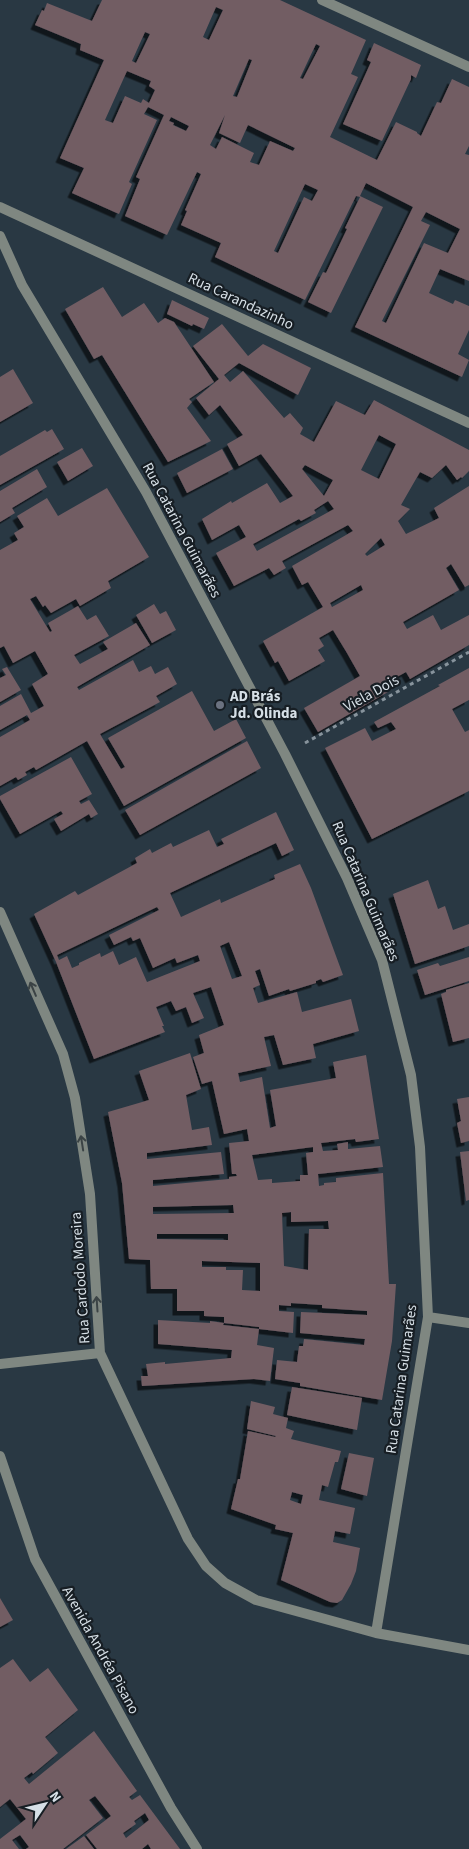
<svg xmlns="http://www.w3.org/2000/svg" width="469" height="1849" font-family="'Source Sans 3',sans-serif">
<style>
.building{fill:#725d64;fill-rule:evenodd;filter:url(#shadow)}
.lines{fill:none;stroke-linecap:round;stroke-linejoin:round}
.path{stroke:#87939c;stroke-width:3;stroke-dasharray:4 4;stroke-linecap:butt}
.minor{stroke:#7f8781;stroke-width:10}
.oneway{stroke:#3b4345}
.worship-dot{fill:#6b7280;stroke:#171e24;stroke-width:2}
.labels{text-anchor:middle;stroke-width:4.5;stroke-linejoin:round;paint-order:stroke}
.street-label{font-size:15px;fill:#d6dfe6;stroke:#171e24}
.poi-label{font-size:15px;font-weight:bold;fill:#d6dfe6;stroke:#171e24;text-anchor:start}
</style>
<defs>
<filter id="shadow"><feDropShadow dx="-4.5" dy="4.5" stdDeviation="0" flood-color="#0009"/></filter>
</defs>
<rect width="100%" height="100%" fill="#293843"/>
<!-- building -->
<path class="building" d="M102,0H280L366,40L351,74L358,77L330,137L377,160L396,122L417,132V133L421,136L437,102L441,103L452,79L469,87V146L465,154L469,155V281L440,269L429,293L453,304L455,300L469,306V330L458,354L469,360L462,377L355,327L413,207L366,183L360,196L383,207L331,313L308,302L323,272L326,273L347,229L345,228L360,197L356,196L305,300L215,257L221,243L181,225L187,211L185,210L201,174L197,172L167,235L125,216L140,179L136,177L164,115L148,107L144,114L157,120L129,182L132,184L119,214L72,193L84,168L60,158L104,60L80,50L81,44L35,25L42,10L44,11L47,3L92,21ZM216,7L223,10L209,40L203,37ZM145,32L150,34L136,63L132,61ZM316,44L320,46L303,79L300,78ZM249,59L252,60L237,97L233,96ZM127,71L151,81L149,86L155,90L149,103L143,99L141,103L125,96L113,123L105,120ZM225,115L219,133L240,143L248,125L295,148L293,151L270,141L259,165L250,162L254,153L222,137L216,149L210,145ZM171,117L189,126L186,131L173,125L174,123L169,121ZM305,184L318,190L312,201L304,197L278,253L274,251ZM426,212L460,229L448,253L424,243L386,323L382,321L430,225L421,221Z
M374,43L421,65L416,78L411,75V79L382,141L343,124L371,62L367,60Z
M103,287L122,317L144,303L158,323L165,318L174,322L214,382L189,399L192,402L187,408L211,441L168,462L102,355L94,359L65,309Z
M172,300L209,318L204,329L193,324L192,326L167,314Z
M222,324L248,356L263,344L311,368L298,395L239,363L224,375L230,382L243,371L284,418L290,413L303,428L300,434L314,442L336,401L365,415L374,400L469,450V471L462,478L461,477L457,480L446,465L432,478L420,472L401,505L410,509L398,521L406,534L439,518L434,508L469,486V585L465,587L451,564L446,568L459,590L403,622L407,629L433,615L441,630L469,615V645L410,679L406,672L384,684L388,692L318,732L304,708L360,676L347,653L333,630L319,638L324,646L318,650L325,661L289,681L278,661L275,663L263,641L323,607L308,582L302,585L292,566L353,531L348,525L282,561L286,568L274,575L269,568L234,586L216,553L246,537L239,525L212,540L202,519L231,501L232,503L267,483L280,503L293,496L261,454L239,466L227,444L243,435L220,405L209,415L196,398L219,379L193,346ZM379,435L396,444L379,479L361,470ZM305,465L333,480L324,496L302,469ZM328,501L334,509L257,551L253,544L299,519L301,521L316,513L314,510ZM381,538L385,545L367,556L365,554ZM361,585L363,590L332,607L330,603Z
M13,369L33,403L0,422V377Z
M52,429L64,449L0,485V456L45,430L47,432Z
M82,448L93,466L68,481L57,462Z
M222,449L233,469L187,493L177,473Z
M37,469L47,487L12,508L15,513L0,522V491Z
M107,488L149,557L108,581L111,588L80,606L76,599L51,613L45,605L43,607L36,596L30,599L50,632L52,631L48,623L78,606L87,620L96,615L109,636L74,655L80,664L108,649L103,642L136,623L150,645L77,687L79,690L133,660L139,672L151,666L155,674L168,667L177,684L156,696L160,702L100,734L121,769L125,767L108,738L192,691L214,731L236,719L246,738L124,806L87,741L36,770L34,767L25,772L27,775L18,780L16,777L0,786V737L30,720L27,715L0,730V706L21,694L31,713L44,706L32,684L48,674L35,651L13,663L4,646L0,648V550L18,540L14,533L24,527L17,516L47,498L58,516Z
M154,604L160,614L166,611L176,630L152,643L136,615Z
M7,667L21,690L0,702V678L6,675L2,669Z
M469,668V700L452,709L465,732L469,730V791L372,839L325,748L365,728L372,741L396,729L391,722L378,728L374,722L440,686L438,685Z
M247,741L261,768L140,835L125,810Z
M71,757L92,794L79,801L81,804L89,800L98,814L91,818L89,814L61,831L54,819L63,814L61,811L20,834L0,799V796Z
M276,812L294,850L282,856L276,843L170,893L181,917L220,899L221,903L275,879L274,875L300,864L311,888L343,975L323,982L321,979L316,981V983L290,991L289,989L269,996L260,969L255,971L260,985L253,988L258,1003L297,992L302,1012L351,999L359,1031L313,1044L316,1058L283,1065L274,1035L264,1037L271,1066L238,1073L240,1082L262,1077L270,1128L276,1126L270,1090L336,1078L333,1062L366,1055L379,1139L356,1142L355,1139L321,1143L323,1151L338,1150L337,1144L348,1142V1149L380,1146L383,1167L318,1174L319,1186L324,1185V1183L336,1182V1178L383,1173L389,1284H396L392,1341L382,1400L300,1386V1383L275,1379L277,1360L297,1362L299,1346H303L304,1339L364,1345L365,1339L300,1333L301,1312L367,1315V1311L322,1308V1305L291,1303V1306L279,1305V1311L294,1312L293,1333L259,1329V1327L224,1323V1317L204,1316V1311H177V1289H151L150,1260L129,1259L122,1183L108,1112L149,1100L139,1071L190,1053L201,1089L186,1095L192,1130L209,1127L212,1145L147,1153V1159L221,1152L224,1174L153,1180V1186L229,1179V1177L237,1176L236,1174H232L229,1143L249,1141L247,1129L224,1134L212,1081L202,1084L193,1057L204,1053L199,1035L224,1025L211,987L193,993L204,1018L192,1023L186,1007L176,1011L171,1001L156,1007L164,1026H162L165,1032L94,1059L56,962L34,914L75,891L78,895L137,863L135,858L150,849L152,853L171,843L173,847L209,830L217,847L224,844L221,839ZM157,907L159,910L109,935L114,945L131,937L133,941L140,938L153,968L175,958L177,963L198,955L200,961L147,982L136,957L119,965L113,951L101,957L100,953L79,963V965L72,968L67,956L59,960L57,955ZM229,942L242,976L232,979L220,946ZM313,1147V1152L306,1153L308,1175H300V1181L272,1183V1179L258,1180L252,1155ZM233,1205L234,1213L153,1214V1207ZM291,1212V1222L328,1221L329,1229H309L308,1270L284,1266L282,1213ZM157,1234H228V1240L157,1239ZM202,1261L260,1263V1291L242,1290L243,1270H226V1267H202Z
M428,880L438,909L445,906L453,930L469,924V946L415,964L393,894Z
M469,957V981L425,995L417,970L438,963L440,966Z
M469,983V1038L453,1042L441,994L446,992V990Z
M469,1097V1141L461,1143L457,1123L461,1121L457,1099Z
M469,1151V1200L466,1201L460,1152Z
M158,1320L210,1323V1321L224,1323L223,1325L259,1329L257,1345L274,1348L270,1381L254,1379L142,1386L141,1376H148L146,1364L165,1362V1364L231,1358L232,1350L158,1344Z
M292,1387L362,1398L357,1430L287,1415Z
M251,1401L275,1407L273,1414L288,1418L286,1428L294,1431L291,1439L341,1451L338,1462H335L328,1487L322,1485L319,1500L355,1508L350,1534L335,1531L333,1542L360,1548L356,1571L351,1584L342,1600L337,1603L330,1602L281,1580L293,1533L275,1529L276,1525L231,1509L238,1479H240L248,1431L275,1437L276,1436L247,1429ZM292,1492L303,1495L301,1504L290,1500Z
M349,1453L374,1458L367,1496L341,1489Z
M0,1598L13,1620L0,1627Z
M13,1659L30,1682L48,1668L78,1710L45,1737L58,1753L33,1774L32,1772L24,1778L29,1784L94,1731L137,1791L129,1797L132,1800L140,1795L180,1849H151L148,1844L142,1849H97L86,1835L111,1816L95,1796L89,1800L103,1818L63,1849H26L29,1847L20,1835L12,1840L19,1849H0V1839L26,1819L10,1799L0,1807V1668ZM145,1813L149,1820L126,1838L123,1833L136,1824L134,1821Z
M84,1836L94,1849H66Z"/>
<g class="lines">
<!-- path -->
<path class="path" d="M305,743L469,652"/>
<!-- minor -->
<path class="minor" d="M322,0L469,67
M0,207L469,423
M0,236L22,285L146,492L285,754L347,878L382,960L411,1075L420,1147L428,1317L376,1633
M0,912L63,1054L75,1098L90,1194L100,1353L188,1539L206,1566L225,1583L256,1600L376,1633L469,1650
M428,1317L469,1323
M0,1364L100,1353
M0,1456L35,1559L171,1808L197,1849"/>
</g>
<!-- one-way arrows -->
<defs><path id="oneway-shaft" d="M-6 0H5M1.5-3L5.5 0L1.5 3" fill="none" stroke-width="1.6" stroke-linecap="round" stroke-linejoin="round" transform="scale(1.25)"/></defs>
<g class="oneway">
<use href="#oneway-shaft" transform="translate(33 989) rotate(-113)"/>
<use href="#oneway-shaft" transform="translate(82 1143) rotate(-99)"/>
<use href="#oneway-shaft" transform="translate(97 1304) rotate(-94)"/>
</g>
<!-- markers -->
<circle class="worship-dot" cx="220" cy="705" r="5"/>
<g class="labels">
<!-- street labels -->
<g class="street-label">
<text transform="translate(241 301) rotate(25)" y="5">Rua Carandazinho</text>
<text transform="translate(182 530) rotate(62)" y="5">Rua Catarina Guimarães</text>
<text transform="translate(371 693) rotate(-29)" y="5">Viela Dois</text>
<text transform="translate(366 891) rotate(67)" y="5">Rua Catarina Guimarães</text>
<text transform="translate(80 1278) rotate(-94)" y="5">Rua Cardodo Moreira</text>
<text transform="translate(401 1379) rotate(-82)" y="5">Rua Catarina Guimarães</text>
<text transform="translate(101 1650) rotate(61)" y="5">Avenida Andréa Pisano</text>
</g>
<!-- poi labels -->
<g class="poi-label">
<text x="230" y="701">AD Brás<tspan x="230" dy="17">Jd. Olinda</tspan></text>
</g>
</g>
<!-- north arrow -->
<g transform="translate(45 1804) rotate(55)" stroke="#171e24" stroke-width="4" paint-order="stroke">
<path d="M0-4L9 19L0 12L-9 19Z" fill="#d6dfe6"/>
<text y="-8" font-size="14" font-weight="bold" text-anchor="middle" fill="#d6dfe6">N</text>
</g>
</svg>
